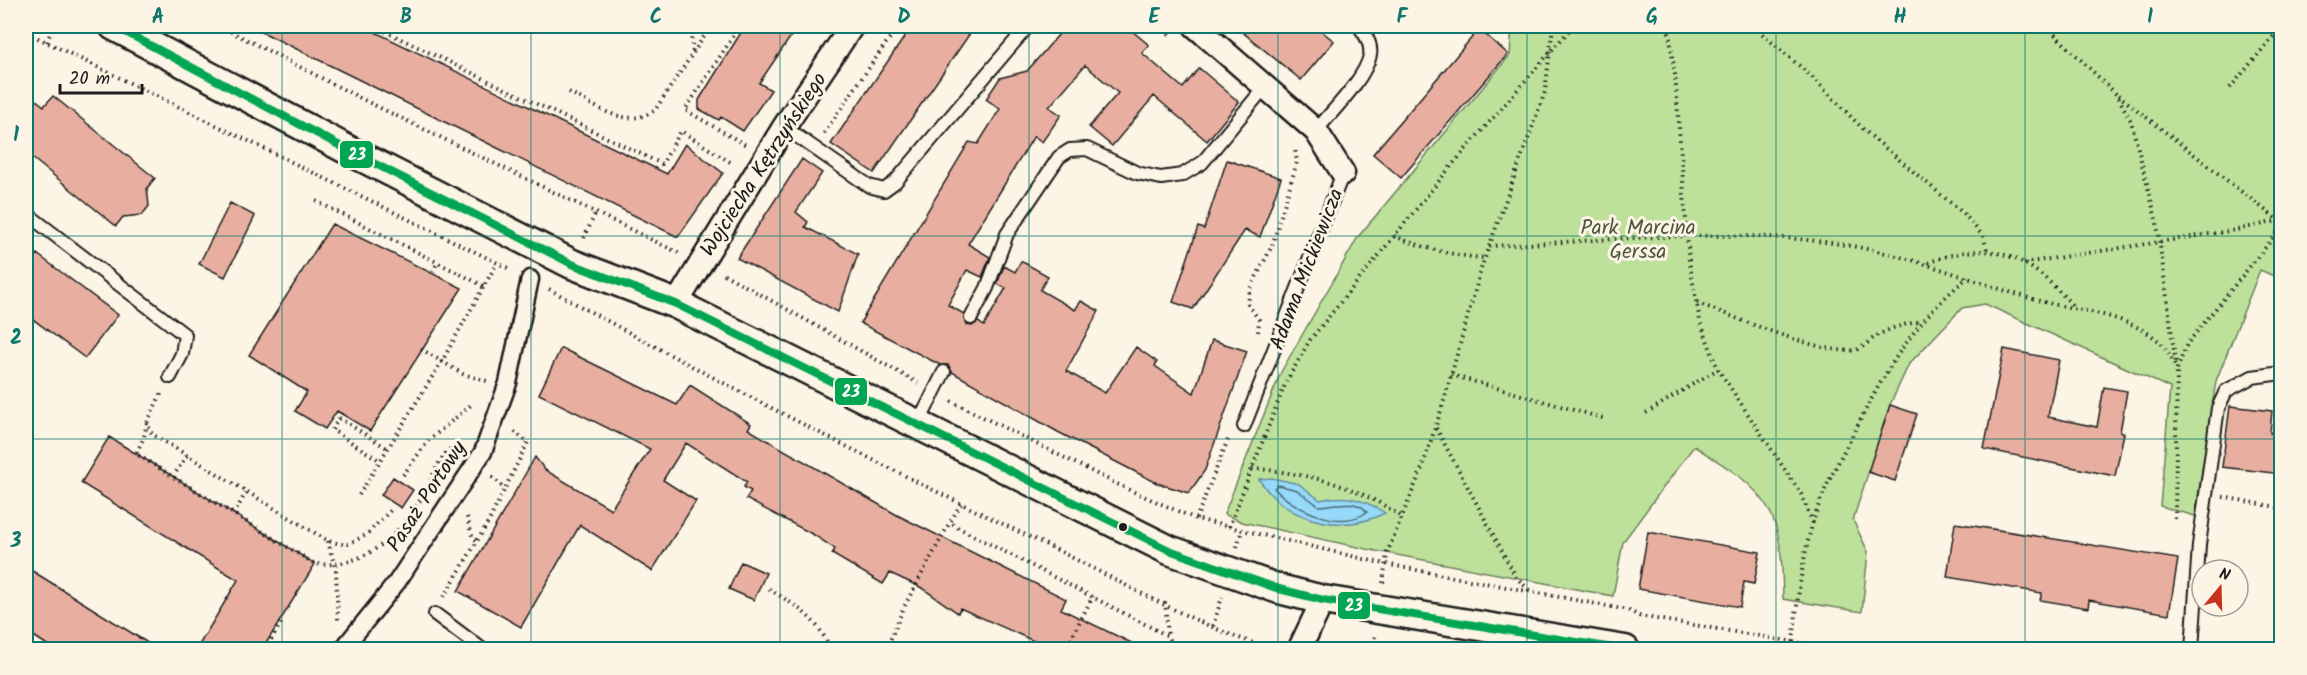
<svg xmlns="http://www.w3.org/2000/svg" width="2307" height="675" font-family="Kalam,sans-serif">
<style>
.green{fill:#bde19b;stroke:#6c7e5c;stroke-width:1.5}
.water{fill:#96d9f8;stroke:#658da0;stroke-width:1.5}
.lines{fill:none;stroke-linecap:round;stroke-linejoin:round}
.shore{stroke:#4d6874;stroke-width:1.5}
.building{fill:#e8afa1;stroke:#1c1c1c;stroke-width:1.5}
.service-casing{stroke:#1c1c1c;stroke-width:16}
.pedestrian-casing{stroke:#1c1c1c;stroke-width:21}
.minor-casing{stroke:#1c1c1c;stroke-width:27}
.tertiary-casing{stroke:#1c1c1c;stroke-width:33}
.path{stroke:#1c1c1c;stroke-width:4;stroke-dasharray:1.5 4.5;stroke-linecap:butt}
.service{stroke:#fcf5e5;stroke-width:12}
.pedestrian{stroke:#fcf5e5;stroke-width:16}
.minor{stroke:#fcf5e5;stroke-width:22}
.tertiary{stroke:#fcf5e5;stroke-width:28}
.bus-1-casing{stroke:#fcf5e5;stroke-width:12}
.bus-1{stroke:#00a651;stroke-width:8}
.grid{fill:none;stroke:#0f766e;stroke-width:1.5;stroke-opacity:0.55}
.bus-dot{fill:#1c1c1c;stroke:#fcf5e5;stroke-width:2}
.labels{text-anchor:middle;stroke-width:6;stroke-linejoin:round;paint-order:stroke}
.street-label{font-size:21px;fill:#1c1c1c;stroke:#fcf5e5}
.park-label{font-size:21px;fill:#4c5742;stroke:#fcf5e5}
.line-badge{stroke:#fcf5e5;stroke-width:2}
.badge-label{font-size:16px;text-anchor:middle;font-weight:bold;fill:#fff}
.neatline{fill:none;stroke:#0f766e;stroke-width:2}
.grid-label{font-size:20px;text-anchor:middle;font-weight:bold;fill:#0f766e}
</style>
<rect width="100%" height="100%" fill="#fcf5e5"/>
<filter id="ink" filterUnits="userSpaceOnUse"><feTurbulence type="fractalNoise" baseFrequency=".0167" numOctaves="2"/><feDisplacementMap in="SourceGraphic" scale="12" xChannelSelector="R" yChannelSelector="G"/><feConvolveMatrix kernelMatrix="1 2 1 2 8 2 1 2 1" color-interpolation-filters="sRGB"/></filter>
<g filter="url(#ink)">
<!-- green -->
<path class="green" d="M1512,26H2281V279L2260,270L2216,381L2195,516L2160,506L2170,388L1985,304L1962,308L1909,364L1890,405L1853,520L1868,552L1862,612L1783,599C1782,570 1783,534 1768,508C1752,480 1720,463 1694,446L1623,542L1613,596L1376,551L1242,522L1224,514L1281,372L1358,237L1510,55Z"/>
<!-- water -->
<path class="water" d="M1272,478L1299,484L1320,500C1345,494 1364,499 1385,513C1341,535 1285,521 1259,479Z"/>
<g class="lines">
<!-- shore -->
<path class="shore" d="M1278,485L1297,490L1319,506C1333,505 1358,498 1367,512C1341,531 1294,510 1274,488Z"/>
</g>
<!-- building -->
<path class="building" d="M250,26H363L667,174L685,144L723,173L678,237Z
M745,26H798L759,83L771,90L743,131L721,117L719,120L699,109V100Z
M912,26H975L874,173L831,144Z
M1066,26H1126L1149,45L1142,53L1183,88L1199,68L1239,102L1207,141L1154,96L1112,146L1089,127L1118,93L1085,65L1049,107L1061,115L1042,142L1034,136L968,244L990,257L982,277L967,270L948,305L964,314L967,325L972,326L978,322L984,326L1006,288L997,284L1004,266L1015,272L1021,261L1048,276L1040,290L1075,310L1081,301L1099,311L1066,371L1105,393L1136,347L1157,362L1155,366L1194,393L1212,340L1247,351L1205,470L1189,493L1157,483L1058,432L952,372L948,365H940L860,323L969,142L978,144L1000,109L986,99L1000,78L1027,71Z
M1235,26H1315L1334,41L1301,80Z
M1479,29L1508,54L1401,178L1373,154Z
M26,92L44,106L53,96L155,178L147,188L149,206L142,215L123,217L116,226L26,153Z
M802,159L822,173L796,212L808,222L805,227L858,254L838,312L737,258Z
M1227,160L1281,178L1260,237L1245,230L1193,309L1173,302L1198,227L1204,229Z
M230,203L255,216L225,277L199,264Z
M332,224L462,288L370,431L337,411L325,429L295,411L307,392L249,355Z
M37,254L118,315L85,358L26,314V269Z
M561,348L677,405L690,385L751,424L748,429L897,515L1066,599L1061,609L1146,650H1054L960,608L958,613L922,588L890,573L883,584L832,554L835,549L814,535L746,499L751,491L744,487L747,482L686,443L663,480L696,501L652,571L580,525L521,627L458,591L535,457L545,470L611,509L650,449L539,394Z
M2004,349L2059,360L2048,417L2097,427L2104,387L2127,391L2120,432L2124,433L2115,476L1984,449Z
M1890,405L1917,414L1895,481L1868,472Z
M2230,406L2272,411L2270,433L2282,435V474L2222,467Z
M109,437L315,564L262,650H196L238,580L81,483Z
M393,477L413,490L401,508L381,495Z
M1955,523L2178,559L2169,614L2089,600L2088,608L2040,600L2042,593L1947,577Z
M1648,532L1760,552L1754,584L1744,582L1740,607L1638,589Z
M741,562L766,573L754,600L729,589Z
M26,567L159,650H55L26,631Z"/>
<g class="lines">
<!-- service casing -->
<g class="service-casing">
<path id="service" d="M784,127L869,186L884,190L895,182L1028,26
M1316,131C1331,112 1366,78 1370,55C1372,44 1365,34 1359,26
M26,213L185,335L182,354L170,377
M971,318L987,288L1007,234L1059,157L1070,150L1087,149L1137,173L1161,178L1182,175L1202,163L1264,88
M918,424L944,372
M1244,426L1343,173
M435,614L483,650
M2192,650L2199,545L2218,408L2226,391L2252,377L2282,373"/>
</g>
<!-- pedestrian casing -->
<g class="pedestrian-casing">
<path id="pedestrian" d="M342,650L397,582L483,452L508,383L530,279"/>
</g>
<!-- minor casing -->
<g class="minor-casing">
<path id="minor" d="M1195,26L1316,131L1343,173
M676,304L784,127L852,26
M1299,650L1323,600"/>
</g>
<!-- tertiary casing -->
<g class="tertiary-casing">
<path id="tertiary" d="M114,26L348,150L572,264L676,304L1169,550L1279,589L1323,600L1625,650"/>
</g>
<!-- path -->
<path class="path" d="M220,26L372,104L679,253
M374,26L662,164L681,131L733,164
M690,26L693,53
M740,26L685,110L746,145
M1159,26L1172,37
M1668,26L1675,74L1689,261L1700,321L1718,369L1801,494L1813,523
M1753,26L1810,75L1865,131L1964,214L1983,236L1987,250
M2046,26L2117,95L2131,121L2157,223L2176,365
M26,35L34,36L510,269
M47,42L53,26
M2230,88L2282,26
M569,92C596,106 626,130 655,110L711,26
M2118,95L2279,221
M824,133L898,26
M316,201L484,286
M1394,236C1424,248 1453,256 1485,258
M584,238L596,212
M26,242L30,246L36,245
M1489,246C1610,241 1737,225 1857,247C1919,258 1976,283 2036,300C2077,311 2126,313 2160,342C2167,349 2172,361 2177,369
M1928,263C1993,236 2029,257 2073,306
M2024,263L2236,230L2282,220
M433,272L437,263
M724,274L918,383
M549,289C716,381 885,468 1057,550C1126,584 1202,629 1275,650
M1697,303C1726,313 1832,360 1858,349C1864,347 1870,340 1876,336C1890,328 1904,324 1919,322
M1258,332L1259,320L1248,304L1250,289L1272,246L1297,162L1295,149
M421,349L463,374L487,381
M1451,375L1606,419
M161,394L147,423L152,434L328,541L346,545L366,535L391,510
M951,401L1125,488L1196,519L1385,564L1628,610L1639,616L1843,650
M342,413L332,430L379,460
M1646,413L1718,369
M339,418L387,448
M147,423L144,437L136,454L315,564C368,569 405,531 428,486C435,471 441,453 456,445
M1436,428L1516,577L1531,592
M1252,468C1311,475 1353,483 1402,517
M403,475L429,440L471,405
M173,477L187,455
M492,477L505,489
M359,495L442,361L497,263
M2223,497L2282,508
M961,504L950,522L955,526L1168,636L1172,650
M234,515L246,492
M467,517L472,536L477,541
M1196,519L1229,437
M2175,519L2177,369L2187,344L2282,227
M1229,527L1286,382L1310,340L1452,165L1573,26
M328,541L336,571L338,620
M1237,547L1242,530
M1383,583L1387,553L1422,468L1443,404L1482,266L1545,92L1553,26
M769,589C797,606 818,619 831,650
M444,597L489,521L528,442L513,431
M1165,602L1168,636
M1213,626L1222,597
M1793,642C1797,604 1801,566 1811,529C1819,498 1834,470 1849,442C1884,374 1908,327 1968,277
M265,650L281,623
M886,650L904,607L950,522
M1065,650L1093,596
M1373,650L1375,635"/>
<!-- service -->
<use href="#service" class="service"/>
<!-- pedestrian -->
<use href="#pedestrian" class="pedestrian"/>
<!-- minor -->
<use href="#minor" class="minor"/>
<!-- tertiary -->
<use href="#tertiary" class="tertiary"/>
<!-- bus-1 casing -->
<g class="bus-1-casing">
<path id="bus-1" d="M114,26L348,150L572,264L676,304L1169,550L1279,589L1323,600L1625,650"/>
</g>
<!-- bus-1 -->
<use href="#bus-1" class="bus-1"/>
</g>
</g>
<!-- grid -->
<path class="grid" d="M282,26V650M531,26V650M780,26V650M1029,26V650M1278,26V650M1527,26V650M1776,26V650M2025,26V650M26,236H2282M26,439H2282"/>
<!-- markers -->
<circle class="bus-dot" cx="1123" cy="527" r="5"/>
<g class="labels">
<!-- street labels -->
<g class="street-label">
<text transform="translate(763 164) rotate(-57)" y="7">Wojciecha Kętrzyńskiego</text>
<text transform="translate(1306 269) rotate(-69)" y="7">Adama Mickiewicza</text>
<text transform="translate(426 496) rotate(-57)" y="7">Pasaż Portowy</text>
</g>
<!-- park labels -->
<g class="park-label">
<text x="1638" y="234">Park Marcina<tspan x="1638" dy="24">Gerssa</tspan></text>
</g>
</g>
<g class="line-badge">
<rect x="339" y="140" width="35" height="29" rx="6" fill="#00a651"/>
<rect x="834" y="377" width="34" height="29" rx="6" fill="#00a651"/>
<rect x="1337" y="591" width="34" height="29" rx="6" fill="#00a651"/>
</g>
<g class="badge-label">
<text x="357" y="160">23</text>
<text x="851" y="397">23</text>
<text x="1354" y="611">23</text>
</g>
<!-- margin -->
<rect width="2307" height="675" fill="none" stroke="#fcf5e5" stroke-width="66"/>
<!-- north arrow -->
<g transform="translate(2220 588) rotate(19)"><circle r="28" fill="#fcf5e5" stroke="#a29e95" stroke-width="1.5"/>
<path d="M0-4.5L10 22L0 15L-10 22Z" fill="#c8321e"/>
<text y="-9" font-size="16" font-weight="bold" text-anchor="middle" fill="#1c1c1c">N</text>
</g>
<!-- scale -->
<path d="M60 84v9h82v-9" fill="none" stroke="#1c1c1c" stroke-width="3"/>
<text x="69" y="84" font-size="18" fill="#1c1c1c" stroke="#fcf5e5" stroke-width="4.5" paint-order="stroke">20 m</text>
<rect x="33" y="33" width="2241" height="609" class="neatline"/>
<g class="grid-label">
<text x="158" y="23">A</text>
<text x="406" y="23">B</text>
<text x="656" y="23">C</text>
<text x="904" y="23">D</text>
<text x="1154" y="23">E</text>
<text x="1402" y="23">F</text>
<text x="1652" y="23">G</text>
<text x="1900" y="23">H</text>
<text x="2150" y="23">I</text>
<text x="16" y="141">1</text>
<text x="16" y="344">2</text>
<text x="16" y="547">3</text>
</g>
</svg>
